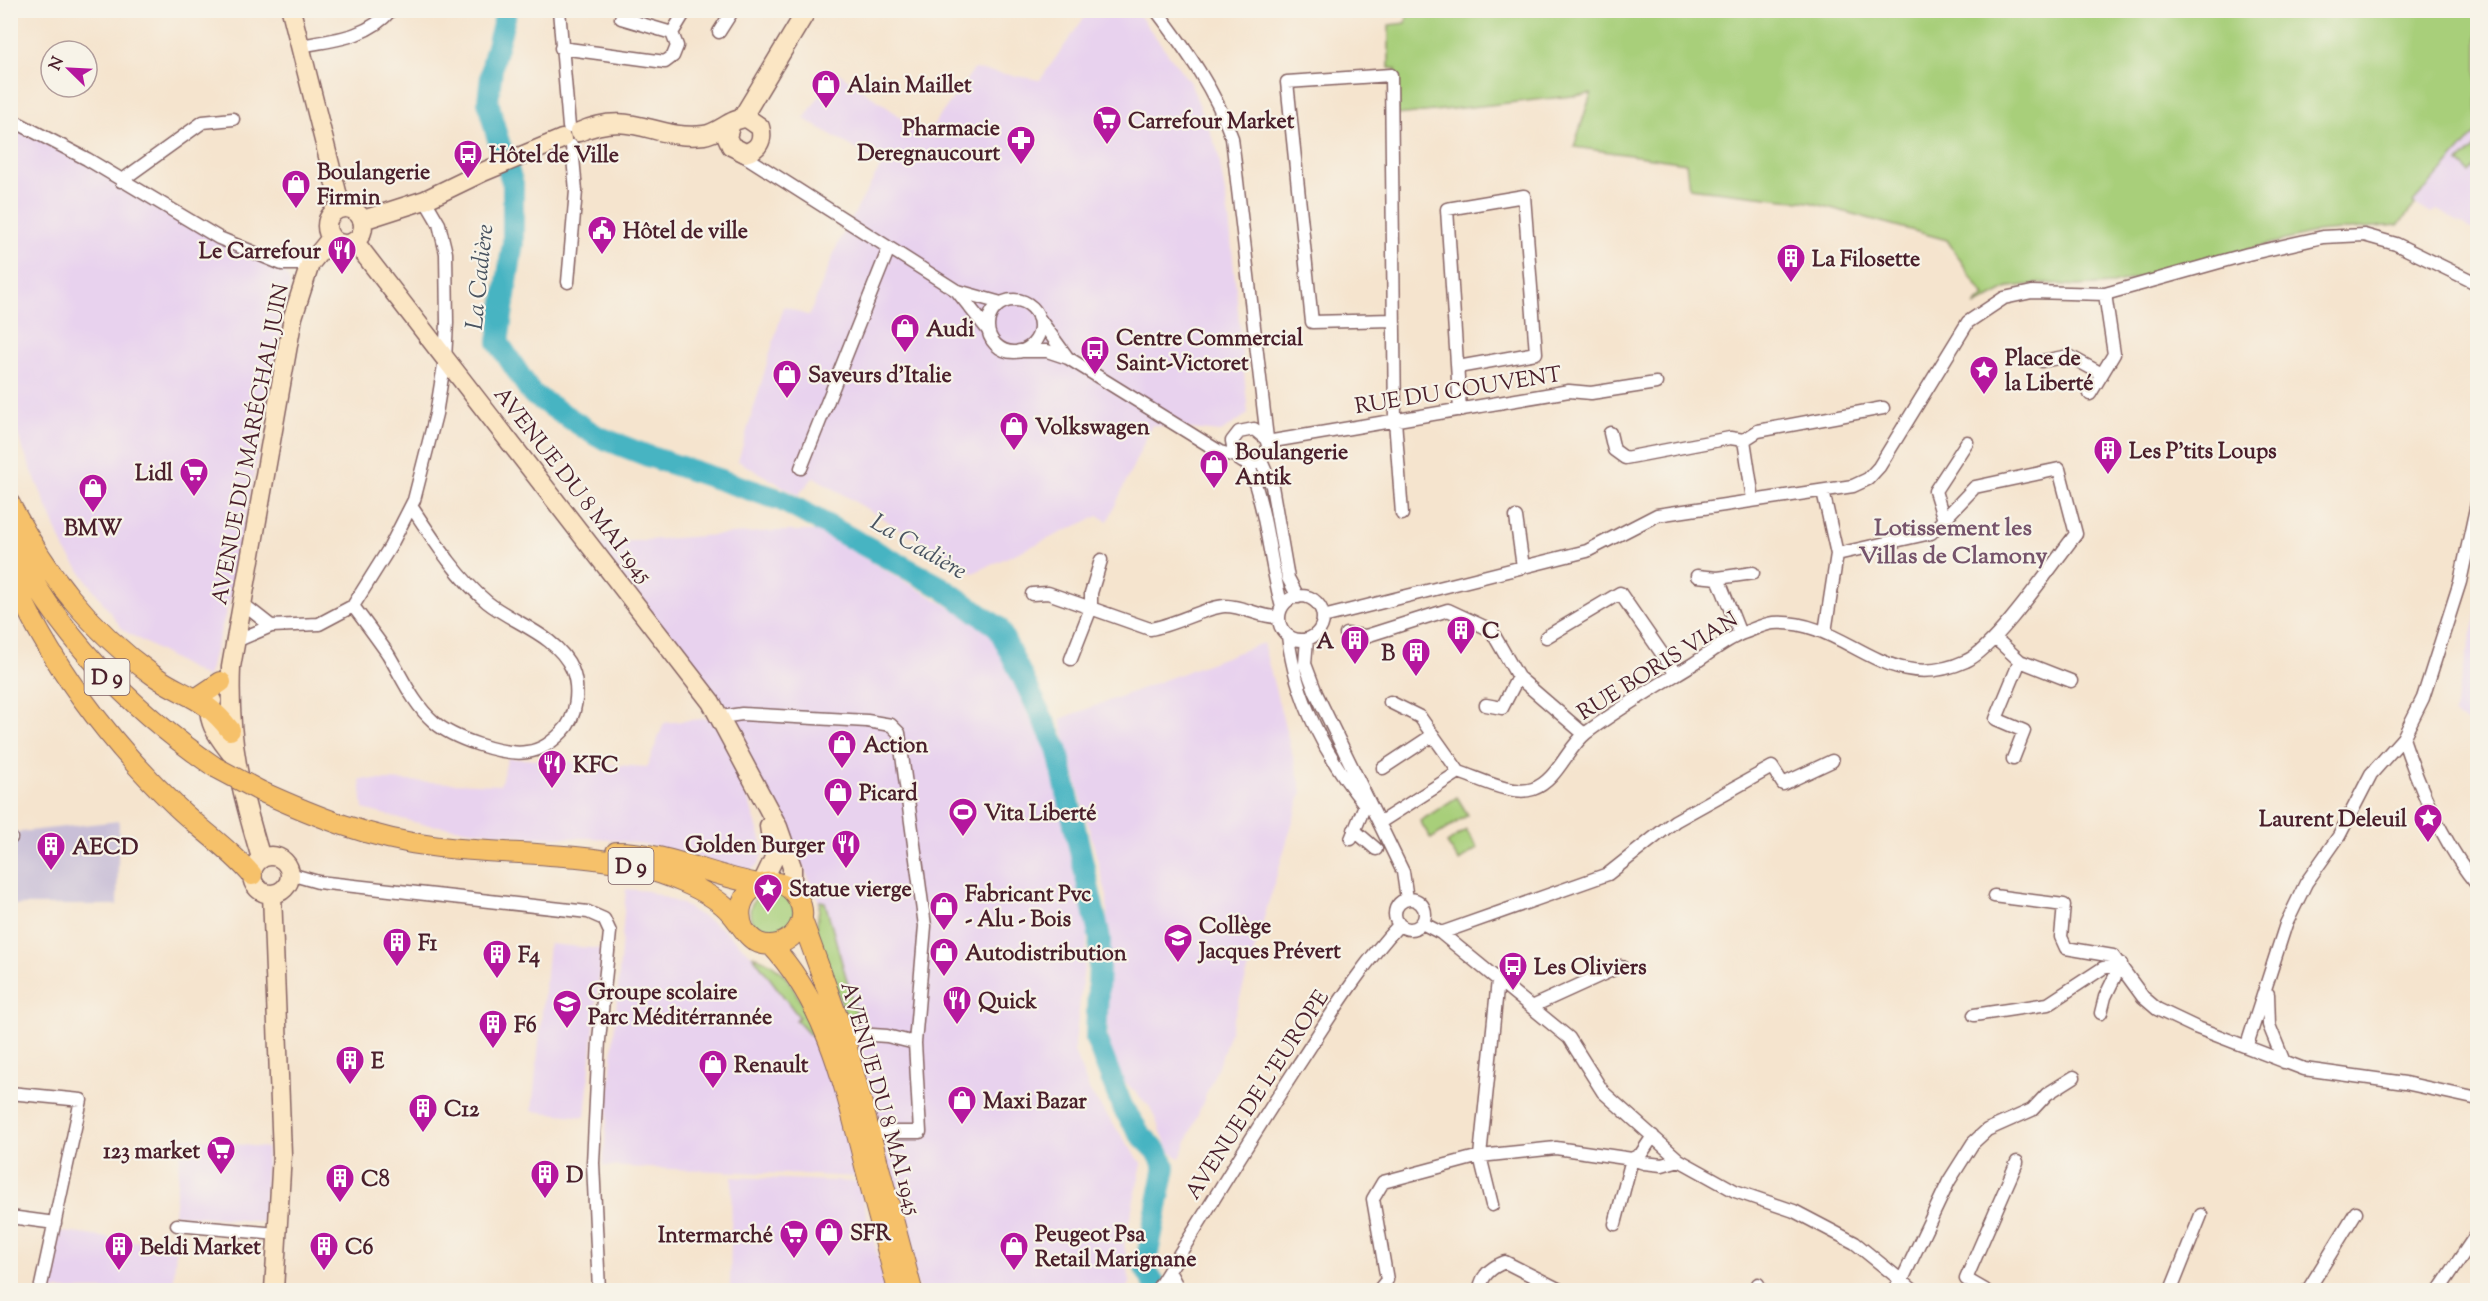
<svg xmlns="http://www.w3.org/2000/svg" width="2488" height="1301" font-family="'Sorts Mill Goudy',serif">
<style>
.built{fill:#e8d2ee}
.industrial{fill:#c9bfd7}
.green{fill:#a8cf7a;stroke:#797752;stroke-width:1.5}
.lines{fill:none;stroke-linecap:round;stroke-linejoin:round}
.river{stroke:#46b4c2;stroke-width:22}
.minor-casing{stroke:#866464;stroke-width:15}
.secondary-casing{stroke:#866464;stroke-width:21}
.primary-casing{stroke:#866464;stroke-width:22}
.minor{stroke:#fff;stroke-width:12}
.secondary{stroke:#fbe6c4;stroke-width:18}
.primary{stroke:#f6c16b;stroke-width:20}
.primary-bridge-casing{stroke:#866464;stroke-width:22;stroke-linecap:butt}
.primary-bridge{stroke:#f6c16b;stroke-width:20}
.labels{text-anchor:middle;stroke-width:4.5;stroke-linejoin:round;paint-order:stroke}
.shield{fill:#f7f3e8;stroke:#7e5f64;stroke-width:1.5}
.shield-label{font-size:21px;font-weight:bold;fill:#4a1f2b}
.poi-label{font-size:22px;font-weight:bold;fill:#4a1f2b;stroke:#f7f3e8;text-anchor:start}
.street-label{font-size:22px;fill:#4a1f2b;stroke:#f7f3e8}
.water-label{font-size:24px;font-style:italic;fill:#495360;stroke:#f7f3e8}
.neighbourhood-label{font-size:24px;font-weight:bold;fill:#76546b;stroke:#f7f3e8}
</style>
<rect width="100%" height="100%" fill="#f7f3e8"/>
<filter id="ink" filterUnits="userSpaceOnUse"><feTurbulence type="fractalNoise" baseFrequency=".0167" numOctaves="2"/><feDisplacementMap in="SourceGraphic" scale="12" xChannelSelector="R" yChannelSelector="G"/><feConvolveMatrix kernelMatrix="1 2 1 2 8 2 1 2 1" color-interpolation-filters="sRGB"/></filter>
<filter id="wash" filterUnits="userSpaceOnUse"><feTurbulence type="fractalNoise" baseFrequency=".008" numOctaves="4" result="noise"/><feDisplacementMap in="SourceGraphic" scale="24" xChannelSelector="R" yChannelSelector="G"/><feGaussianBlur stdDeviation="1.35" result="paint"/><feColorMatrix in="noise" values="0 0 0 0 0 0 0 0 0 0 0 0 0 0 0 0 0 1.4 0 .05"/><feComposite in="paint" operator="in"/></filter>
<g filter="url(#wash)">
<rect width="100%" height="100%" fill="#f5e4ce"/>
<!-- built -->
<path class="built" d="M1089,11H1136L1191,84L1218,152L1229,218L1248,414L1221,432L1152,425L1108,521L1098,516L973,573L814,477L798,495L738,461L784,306L809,316L839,241L882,164L804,119L836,71L926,135L974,69L1040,80Z
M10,119L175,213L282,264L290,283L232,592L207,678L123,630L65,550L22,447L10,412Z
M2477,132V232L2437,210L2431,214L2413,203Z
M774,531H817L993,632L1052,751L1091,910L1074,1051L1090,1092L1142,1164L1124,1244L1130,1283L1125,1290H919L813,938L818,919V899L802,864L723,723L764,848L758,865L749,871L644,844L594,838L532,837L422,824L363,809L360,779L500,785L508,758L647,767L664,723L720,717L590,544Z
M2477,612L2478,727H2477L2453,715Z
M1263,643L1302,791L1224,1051L1180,1158L1170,1152L1150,1107L1123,1080L1108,1055L1107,896L1060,719Z
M626,889L648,891L682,904L721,928L753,956L800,1018L797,1020L826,1054L859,1177L603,1166Z
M549,944L602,949L585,1117L532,1111Z
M182,1137L267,1148L264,1222L174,1214Z
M732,1177L858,1182L887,1290H730Z
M58,1231L176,1247L173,1290H46Z"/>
<!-- industrial -->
<path class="industrial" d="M119,821L117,905H11L10,833Z"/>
<!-- green -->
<path class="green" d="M1409,11H2477V132L2413,203L2415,205L2398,225L2317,232L2113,284L2076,286L2045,283L2010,287L1974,306L1984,296L1947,240L1809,202L1689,188L1686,163L1574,147L1591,94L1397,115L1396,69L1389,68V25L1406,23Z
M2477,145V165L2470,173L2459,163Z
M1457,797L1468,815L1431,839L1420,821Z
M1466,830L1478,848L1459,861L1447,843Z
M750 913a22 22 0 1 1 44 0a22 22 0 1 1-44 0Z
M820,901L825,902L856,1013L851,1024L848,1023L816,932Z
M753,956C790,966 798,998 815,1030L813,1034H809L796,1020L799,1017Z"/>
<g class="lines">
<!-- river -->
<path class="river" d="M507,10L493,61L488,101L496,133L513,184V242L498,342L532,394L597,436L648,456L781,500L941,587L998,627L1057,748L1100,939L1096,1039L1122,1106L1140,1134L1157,1151L1165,1167L1145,1268L1158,1290"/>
</g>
</g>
<g filter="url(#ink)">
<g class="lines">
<!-- minor casing -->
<g class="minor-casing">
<path id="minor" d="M559,10L569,127
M1156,10C1187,51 1215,90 1232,138L1268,447C1263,465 1247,469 1235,456L1232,441L1239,432L1254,429L1265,438
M719,32L733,10
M672,33L686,10
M299,46C333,40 368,38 391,10
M561,48L665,62L673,56L677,46L672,33L621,18
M10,119L87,159L219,238L282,264H310
M740,153L957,291L988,330
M121,181L203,122L233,119
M568,282L576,191L572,146
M958,291L1001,303
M988 326a26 26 0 1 1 52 0a26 26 0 1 1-52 0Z
M1038,317L1067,357
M1392,320L1312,322L1287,82L1391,75L1395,420L1402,514
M1019,351H1047L1068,358L1220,452L1235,456
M2042,361L2069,356L2102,374
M1458,367L1536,353L1524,196L1447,209L1460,410
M2090,394L2114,354L2105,294
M1610,433L1614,450L1625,458L1730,438L1744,440L1758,431L1883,408
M1744,440L1753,499
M1267,442L1569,391L1591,393L1656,383
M1261,461L1272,486L1288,578L1298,597
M1248,464C1267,510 1269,560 1282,607
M801,468L889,248
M1823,491L1837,554L1825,632
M1516,517L1523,567
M1944,520L1935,491L1967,442
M1697,576L1718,578
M1032,594L1048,593L1150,629C1172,626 1209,606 1225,606C1245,606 1260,618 1279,617
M1279 618a22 22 0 1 1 44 0a22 22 0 1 1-44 0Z
M243,604L271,626L319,624L353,606L390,547L414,500L436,414L445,359L447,323L446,253L439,224L425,200
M353,606C365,622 377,638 388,654C402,677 413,704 434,722C452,738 503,756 527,752C542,750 552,742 562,732C577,718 580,688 572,669C557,635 513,623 487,602C456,576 433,539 411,506
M1323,617L1587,551L1657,515L1853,486L1868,479L1879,467L1968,322L2004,298L2032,292L2105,294L2248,254L2323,237L2364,235L2396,244L2478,284
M1346,634L1366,636L1448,610L1491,630L1518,677L1584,734
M1740,634L1718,578L1753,573
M1288,636C1295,698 1326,757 1366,806
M1546,637L1620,593L1676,674
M1995,638L2020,661L2071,681
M1307,639L1305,664L1316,693L1403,872L1407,899
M236,641L271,626
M1071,659L1091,608V593L1101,560
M1390,702L1420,717L1459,772
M1486,705L1502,708L1518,677
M721,717L742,714L867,721L891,725L899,733L925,926L915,1043L920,1132H870
M2403,738C2420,790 2443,844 2478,886
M2013,759L2024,731L1996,719L2020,661
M1383,768L1433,735
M1379,823L1459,772C1480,779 1512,796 1533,789C1557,781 1567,748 1586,733C1619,708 1657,686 1693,664C1709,654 1725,640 1743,633C1752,630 1764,624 1773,623C1847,618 1885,698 1966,661C1995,649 2054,562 2076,534L2059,469L1975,487L1931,533L1837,554
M1354,830L1376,849
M10,838H11
M1351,839L1365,805
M290,874L318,882L588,912L604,919L610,932L599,1040L593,1163L599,1290
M1994,896L2064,905L2061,937L2066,948L2113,956L2143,997L2157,1009L2195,1027L2304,1069L2405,1083L2478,1099
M1395 914a15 15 0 1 1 30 0a15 15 0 1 1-30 0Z
M1422,923L1441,933L1569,1038L1603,1092L1679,1160L1735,1191L1794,1211L1855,1243L1913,1290
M1441,933L1608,874L1675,821L1772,767L1783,784L1832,761
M2268,994L2269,1025L2284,1062
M1531,1007L1621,966
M2101,1013L2105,997L2121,964
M1974,1015L2048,1004L2103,968L2121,964
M843,1033L887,1036L915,1043
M2247,1045L2286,924L2306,883L2339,836L2371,774L2403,738L2423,698L2460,582L2478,499
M10,1093L81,1100L40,1290
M1632,1159L1641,1154L1653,1136
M1492,1205L1480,1156L1498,980
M10,1217L55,1223
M1615,1224L1632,1159
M177,1225L277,1234
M1169,1271L1179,1290
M1157,1290C1203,1217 1248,1143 1295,1070C1328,1020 1358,969 1399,925
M1379,1290L1387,1280L1373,1199L1383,1182L1480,1156L1556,1148L1632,1159L1644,1163L1662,1165L1679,1160
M1480,1290C1481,1275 1492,1267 1505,1262L1560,1290
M1758,1290V1284
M1893,1290L1902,1280L1949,1181L1973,1143L1987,1130L2032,1110L2047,1094L2074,1077
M1985,1290L1966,1279L2017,1162
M2171,1290L2201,1215
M2308,1290L2356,1212
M2439,1290L2478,1232"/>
</g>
<!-- secondary casing -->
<g class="secondary-casing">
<path id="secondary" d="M291,10L341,208
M742,118L807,10
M579,132C632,108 655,141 704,135C719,133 731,118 747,118L760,127C764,140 758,150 745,153L731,146L727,137L731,123
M327 226a18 18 0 1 1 36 0a18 18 0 1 1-36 0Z
M363,220L425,200L483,172L562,139
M355,242L711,702L778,827L792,867V890
M212,701C203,721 222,741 233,756
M252 875a19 19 0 1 1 38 0a19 19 0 1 1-38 0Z
M261,858C240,788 228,742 231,667L293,317L310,264L331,238
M762,883L774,858L769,826
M272,894L282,1154L274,1290"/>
</g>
<!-- primary casing -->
<g class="primary-casing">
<path id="primary" d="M10,504C46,573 89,629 153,675C184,697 204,696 230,730
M10,538C55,632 130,709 215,767
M10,572C46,659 109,742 177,807C201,830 230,849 252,875
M197,698L221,682
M260,791C315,816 372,839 432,846C499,855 569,851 635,866C663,873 708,889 728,910C739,920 745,937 759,943C785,953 813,924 798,899C778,863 726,891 744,930
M616,852C667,852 711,876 759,884
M802,920L843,1033L912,1290
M771,945C828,1006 845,1088 865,1166C876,1208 887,1249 898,1290"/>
</g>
<!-- minor -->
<use href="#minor" class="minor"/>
<!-- secondary -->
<use href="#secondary" class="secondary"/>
<!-- primary -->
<use href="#primary" class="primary"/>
<!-- primary-bridge casing -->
<g class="primary-bridge-casing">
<path id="primary-bridge" d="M215,767L260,791"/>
</g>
<!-- primary-bridge -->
<use href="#primary-bridge" class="primary-bridge"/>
</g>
</g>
<!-- icons -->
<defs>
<g id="shop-pin" transform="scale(1.5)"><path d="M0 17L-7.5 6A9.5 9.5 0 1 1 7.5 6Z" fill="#b5179e" stroke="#f7f3e8"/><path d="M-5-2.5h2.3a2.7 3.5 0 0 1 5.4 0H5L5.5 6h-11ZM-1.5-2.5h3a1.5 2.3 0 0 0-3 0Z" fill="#fff"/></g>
<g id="supermarket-pin" transform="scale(1.5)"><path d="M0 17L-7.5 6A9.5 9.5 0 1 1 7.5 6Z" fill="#b5179e" stroke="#f7f3e8"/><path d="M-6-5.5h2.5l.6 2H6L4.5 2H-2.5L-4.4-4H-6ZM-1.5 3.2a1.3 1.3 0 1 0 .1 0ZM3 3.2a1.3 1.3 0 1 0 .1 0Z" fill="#fff"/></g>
<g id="pharmacy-pin" transform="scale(1.5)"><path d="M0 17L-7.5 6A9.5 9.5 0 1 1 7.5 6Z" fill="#b5179e" stroke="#f7f3e8"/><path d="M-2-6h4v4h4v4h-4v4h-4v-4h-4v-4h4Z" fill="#fff"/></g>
<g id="bus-pin" transform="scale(1.5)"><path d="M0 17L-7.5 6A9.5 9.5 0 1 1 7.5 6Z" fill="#b5179e" stroke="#f7f3e8"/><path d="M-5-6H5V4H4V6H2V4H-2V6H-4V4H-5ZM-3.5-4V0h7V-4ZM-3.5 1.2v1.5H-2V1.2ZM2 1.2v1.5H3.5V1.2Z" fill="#fff"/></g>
<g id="civic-pin" transform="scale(1.5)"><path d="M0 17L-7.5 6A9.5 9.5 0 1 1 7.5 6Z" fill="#b5179e" stroke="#f7f3e8"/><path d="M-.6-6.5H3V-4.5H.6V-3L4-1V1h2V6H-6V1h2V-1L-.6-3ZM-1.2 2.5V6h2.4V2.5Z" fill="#fff"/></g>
<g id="restaurant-pin" transform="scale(1.5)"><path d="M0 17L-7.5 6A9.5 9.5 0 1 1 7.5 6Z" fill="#b5179e" stroke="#f7f3e8"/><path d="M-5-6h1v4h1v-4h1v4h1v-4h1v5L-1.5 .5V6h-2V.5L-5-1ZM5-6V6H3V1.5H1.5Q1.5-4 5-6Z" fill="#fff"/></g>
<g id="building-pin" transform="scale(1.5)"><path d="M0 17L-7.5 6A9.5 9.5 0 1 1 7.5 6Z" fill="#b5179e" stroke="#f7f3e8"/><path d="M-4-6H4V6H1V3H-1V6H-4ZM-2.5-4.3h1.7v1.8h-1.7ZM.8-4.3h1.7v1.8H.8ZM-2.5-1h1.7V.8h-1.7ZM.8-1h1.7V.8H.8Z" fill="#fff"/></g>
<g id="sight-pin" transform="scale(1.5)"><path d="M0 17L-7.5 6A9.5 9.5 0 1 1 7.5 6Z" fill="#b5179e" stroke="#f7f3e8"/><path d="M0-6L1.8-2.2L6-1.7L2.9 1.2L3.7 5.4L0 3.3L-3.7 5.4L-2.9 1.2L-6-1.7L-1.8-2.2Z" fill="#fff"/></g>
<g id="stadium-pin" transform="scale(1.5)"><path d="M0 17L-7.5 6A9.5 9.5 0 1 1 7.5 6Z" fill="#b5179e" stroke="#f7f3e8"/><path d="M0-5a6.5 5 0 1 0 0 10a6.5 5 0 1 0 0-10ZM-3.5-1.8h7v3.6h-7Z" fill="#fff"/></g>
<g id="school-pin" transform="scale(1.5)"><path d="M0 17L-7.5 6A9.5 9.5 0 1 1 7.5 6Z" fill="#b5179e" stroke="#f7f3e8"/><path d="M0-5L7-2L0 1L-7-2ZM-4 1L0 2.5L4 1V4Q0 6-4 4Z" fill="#fff"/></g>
</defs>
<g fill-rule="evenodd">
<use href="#shop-pin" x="826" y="84"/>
<use href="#supermarket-pin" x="1107" y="120"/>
<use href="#pharmacy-pin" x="1021" y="140"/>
<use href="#bus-pin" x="468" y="154"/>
<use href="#shop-pin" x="296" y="184"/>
<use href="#civic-pin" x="602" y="230"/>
<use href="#restaurant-pin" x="342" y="250"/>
<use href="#building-pin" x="1791" y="258"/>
<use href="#shop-pin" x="905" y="328"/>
<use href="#bus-pin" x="1095" y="350"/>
<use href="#sight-pin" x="1984" y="370"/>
<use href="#shop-pin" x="787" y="374"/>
<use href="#shop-pin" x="1014" y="426"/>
<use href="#building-pin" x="2108" y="450"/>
<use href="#shop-pin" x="1214" y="464"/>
<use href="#supermarket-pin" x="194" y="472"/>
<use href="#shop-pin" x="93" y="488"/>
<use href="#building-pin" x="1461" y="630"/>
<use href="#building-pin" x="1355" y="640"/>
<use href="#building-pin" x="1416" y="652"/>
<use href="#shop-pin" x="842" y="744"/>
<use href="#restaurant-pin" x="552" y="764"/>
<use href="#shop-pin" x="838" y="792"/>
<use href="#stadium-pin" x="963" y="812"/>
<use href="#sight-pin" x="2428" y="818"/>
<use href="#restaurant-pin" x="846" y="844"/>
<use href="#building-pin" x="51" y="846"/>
<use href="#sight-pin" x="768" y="888"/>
<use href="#shop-pin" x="944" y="906"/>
<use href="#school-pin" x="1178" y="938"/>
<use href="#building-pin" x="397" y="942"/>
<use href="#shop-pin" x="944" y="952"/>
<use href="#building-pin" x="497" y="954"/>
<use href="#bus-pin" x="1513" y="966"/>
<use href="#restaurant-pin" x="957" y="1000"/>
<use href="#school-pin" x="567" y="1004"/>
<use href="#building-pin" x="493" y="1024"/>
<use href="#building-pin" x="350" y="1060"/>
<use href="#shop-pin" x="713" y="1064"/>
<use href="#shop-pin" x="962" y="1100"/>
<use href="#building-pin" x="423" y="1108"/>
<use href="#supermarket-pin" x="221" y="1150"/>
<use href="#building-pin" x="545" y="1174"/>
<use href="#building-pin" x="340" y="1178"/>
<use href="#shop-pin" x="829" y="1232"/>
<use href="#supermarket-pin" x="794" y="1234"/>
<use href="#building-pin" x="119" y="1246"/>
<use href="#building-pin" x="324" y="1246"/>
<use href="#shop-pin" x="1014" y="1246"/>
</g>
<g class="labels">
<!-- shield labels -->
<g class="shield">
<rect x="84.5" y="659" width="45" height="36" rx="4.5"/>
<rect x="608.5" y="848" width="45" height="36" rx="4.5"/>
</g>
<g class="shield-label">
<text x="107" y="684">D 9</text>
<text x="631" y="873">D 9</text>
</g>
<!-- poi labels -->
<g class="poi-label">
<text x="847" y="92">Alain Maillet</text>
<text x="1128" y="128">Carrefour Market</text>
<text x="1000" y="135" text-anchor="end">Pharmacie<tspan x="1000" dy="25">Deregnaucourt</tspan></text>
<text x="489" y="162">Hôtel de Ville</text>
<text x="317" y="179">Boulangerie<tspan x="317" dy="25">Firmin</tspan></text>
<text x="623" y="238">Hôtel de ville</text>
<text x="321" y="258" text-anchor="end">Le Carrefour</text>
<text x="1812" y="266">La Filosette</text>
<text x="926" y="336">Audi</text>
<text x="1116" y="345">Centre Commercial<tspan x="1116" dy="25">Saint-Victoret</tspan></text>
<text x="2005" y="365">Place de<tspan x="2005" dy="25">la Liberté</tspan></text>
<text x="808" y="382">Saveurs d'Italie</text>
<text x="1035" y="434">Volkswagen</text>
<text x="2129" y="458">Les P'tits Loups</text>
<text x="1235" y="459">Boulangerie<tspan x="1235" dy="25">Antik</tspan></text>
<text x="173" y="480" text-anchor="end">Lidl</text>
<text x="93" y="535" text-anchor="middle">BMW</text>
<text x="1482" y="638">C</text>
<text x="1334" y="648" text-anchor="end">A</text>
<text x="1395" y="660" text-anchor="end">B</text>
<text x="863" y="752">Action</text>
<text x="573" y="772">KFC</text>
<text x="859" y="800">Picard</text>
<text x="984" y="820">Vita Liberté</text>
<text x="2407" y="826" text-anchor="end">Laurent Deleuil</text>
<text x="825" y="852" text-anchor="end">Golden Burger</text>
<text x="72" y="854">AECD</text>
<text x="789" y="896">Statue vierge</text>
<text x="965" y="901">Fabricant Pvc<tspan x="965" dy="25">- Alu - Bois</tspan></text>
<text x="1199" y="933">Collège<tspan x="1199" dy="25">Jacques Prévert</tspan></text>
<text x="418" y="950">F1</text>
<text x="965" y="960">Autodistribution</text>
<text x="518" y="962">F4</text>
<text x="1534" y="974">Les Oliviers</text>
<text x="588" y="999">Groupe scolaire<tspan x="588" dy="25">Parc Méditérrannée</tspan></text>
<text x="978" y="1008">Quick</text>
<text x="514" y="1032">F6</text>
<text x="371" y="1068">E</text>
<text x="734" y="1072">Renault</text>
<text x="983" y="1108">Maxi Bazar</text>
<text x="444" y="1116">C12</text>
<text x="200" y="1158" text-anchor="end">123 market</text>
<text x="566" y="1182">D</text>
<text x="361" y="1186">C8</text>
<text x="850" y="1240">SFR</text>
<text x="1035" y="1241">Peugeot Psa<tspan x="1035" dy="25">Retail Marignane</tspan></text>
<text x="773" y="1242" text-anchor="end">Intermarché</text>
<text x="140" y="1254">Beldi Market</text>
<text x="345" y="1254">C6</text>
</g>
<!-- street labels -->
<g class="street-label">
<text transform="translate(1458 389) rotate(-9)" y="8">RUE DU COUVENT</text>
<text transform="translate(249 444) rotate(-79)" y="8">AVENUE DU MARÉCHAL JUIN</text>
<text transform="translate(574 484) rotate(52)" y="8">AVENUE DU 8 MAI 1945</text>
<text transform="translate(1657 665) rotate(-32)" y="8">RUE BORIS VIAN</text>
<text transform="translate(1256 1094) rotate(-57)" y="8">AVENUE DE L'EUROPE</text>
<text transform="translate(882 1098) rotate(74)" y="8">AVENUE DU 8 MAI 1945</text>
</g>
<!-- water labels -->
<g class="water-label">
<text transform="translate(479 277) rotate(-84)" y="8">La Cadière</text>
<text transform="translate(919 546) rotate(30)" y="8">La Cadière</text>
</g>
<!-- neighbourhood labels -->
<g class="neighbourhood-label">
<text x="1953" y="535">Lotissement les<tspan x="1953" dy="28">Villas de Clamony</tspan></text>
</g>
</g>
<!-- margin -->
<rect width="2488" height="1301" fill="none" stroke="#f7f3e8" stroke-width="36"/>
<!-- north arrow -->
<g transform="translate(69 69) rotate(294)"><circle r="28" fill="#f7f3e8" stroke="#b29e9c" stroke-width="1.5"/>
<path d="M0-4.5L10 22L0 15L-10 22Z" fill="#b5179e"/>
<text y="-9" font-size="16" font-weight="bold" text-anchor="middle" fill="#4a1f2b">N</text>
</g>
</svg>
